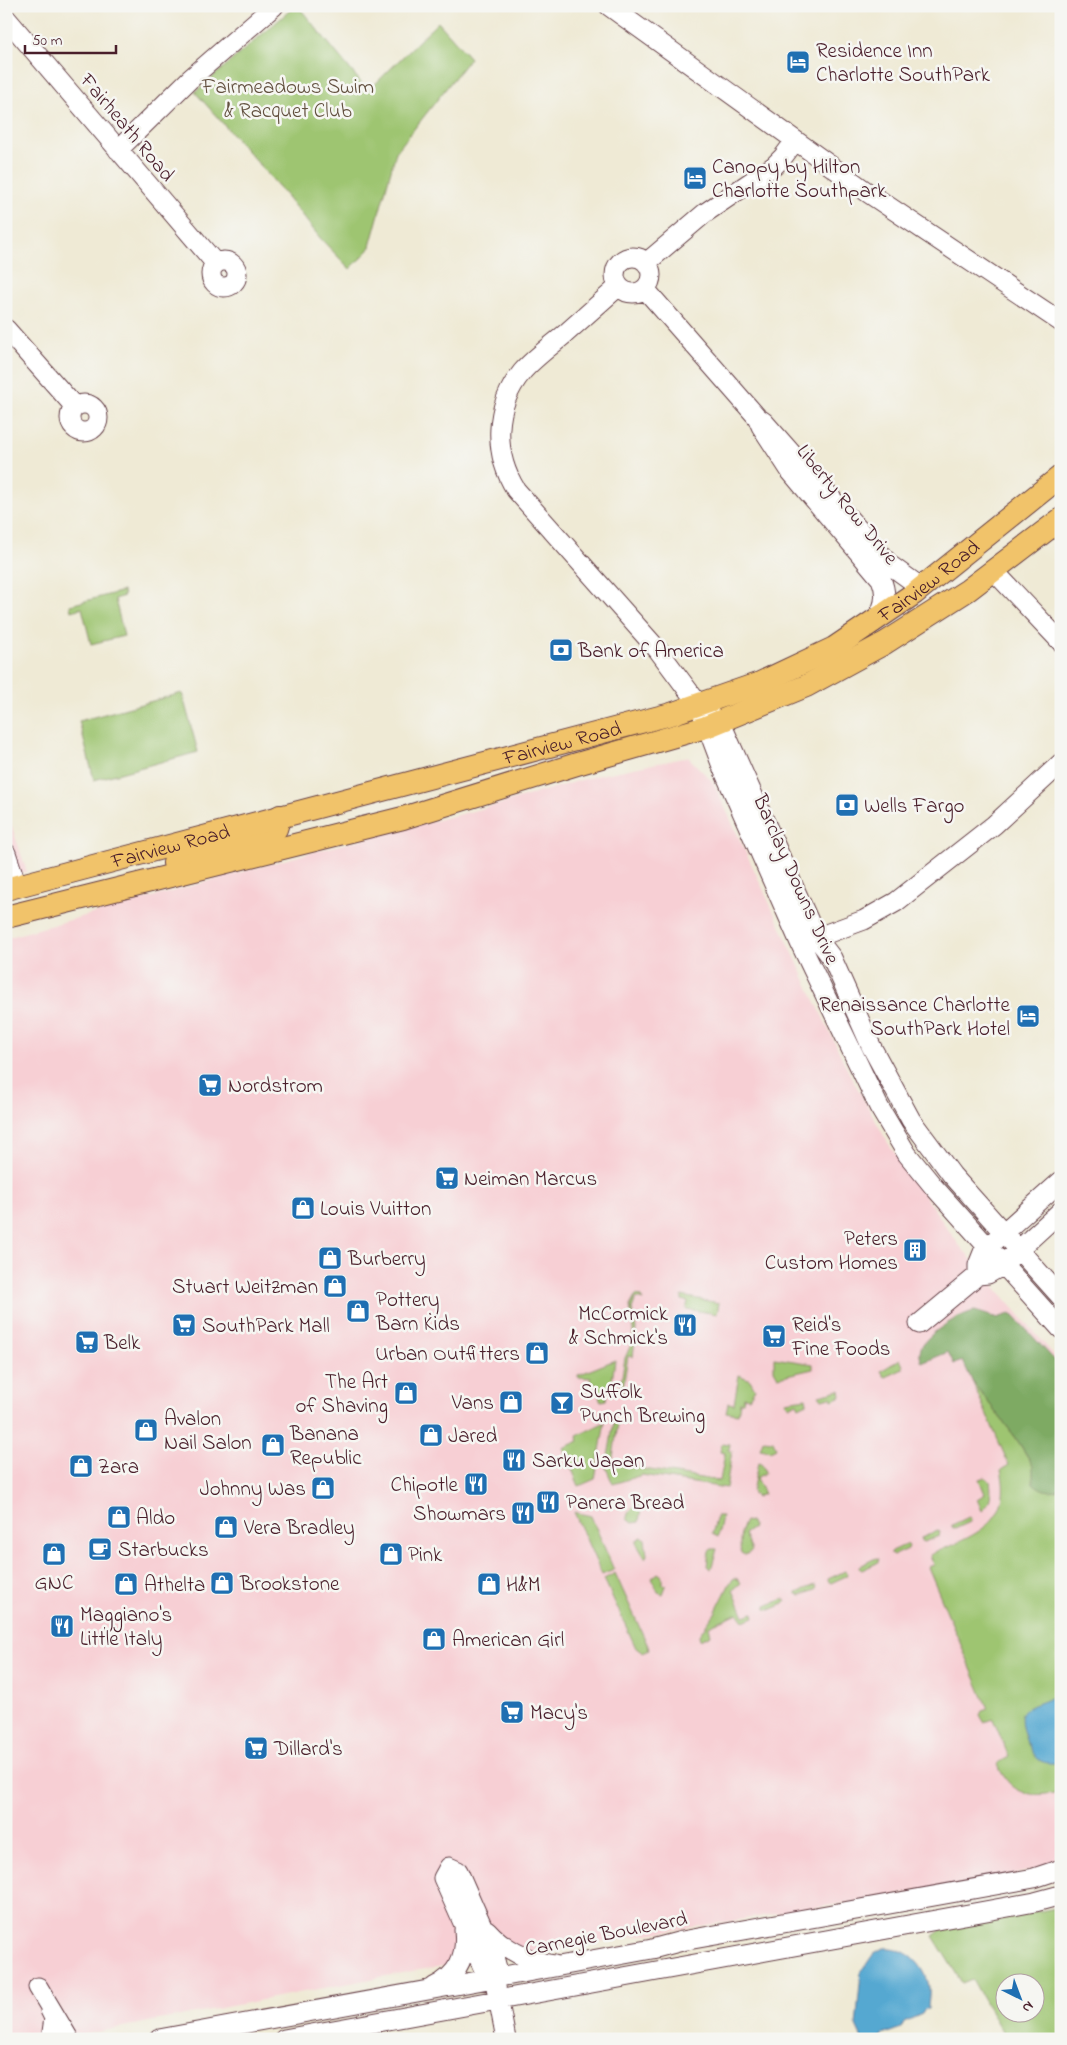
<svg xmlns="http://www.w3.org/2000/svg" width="1067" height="2045" font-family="'Indie Flower',sans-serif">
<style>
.built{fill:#f7cfd4}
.green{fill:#9ec571;stroke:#74724e;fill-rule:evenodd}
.forest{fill:#7eaa63;stroke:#646447}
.water{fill:#55a8d1;stroke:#50647e}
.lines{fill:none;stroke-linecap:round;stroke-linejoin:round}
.minor-casing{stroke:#633d44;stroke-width:21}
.major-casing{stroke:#633d44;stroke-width:24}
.minor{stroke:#fff;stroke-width:19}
.major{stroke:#f1c36a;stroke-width:22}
.labels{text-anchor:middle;stroke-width:5;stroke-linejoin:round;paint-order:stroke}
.poi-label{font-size:21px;fill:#4a1f2b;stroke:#f6f6f2;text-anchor:start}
.park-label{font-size:21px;fill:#635140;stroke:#f6f6f2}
.street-label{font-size:21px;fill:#4a1f2b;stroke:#f6f6f2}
</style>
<rect width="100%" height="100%" fill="#f6f6f2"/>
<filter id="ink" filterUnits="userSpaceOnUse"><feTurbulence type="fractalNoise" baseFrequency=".02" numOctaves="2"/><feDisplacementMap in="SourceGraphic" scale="10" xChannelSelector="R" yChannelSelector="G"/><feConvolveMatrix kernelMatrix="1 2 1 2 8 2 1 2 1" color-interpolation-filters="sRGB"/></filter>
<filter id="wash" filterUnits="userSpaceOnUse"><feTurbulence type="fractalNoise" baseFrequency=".0096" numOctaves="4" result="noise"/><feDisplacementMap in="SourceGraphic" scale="20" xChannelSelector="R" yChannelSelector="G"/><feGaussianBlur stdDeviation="1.12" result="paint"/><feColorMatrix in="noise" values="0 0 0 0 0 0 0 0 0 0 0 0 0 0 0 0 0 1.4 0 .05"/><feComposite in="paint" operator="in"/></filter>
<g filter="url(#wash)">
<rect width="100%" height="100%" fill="#efead5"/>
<!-- built -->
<path class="built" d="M688,757L713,782L849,1073L888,1143L959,1245L1061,1363V1865L948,1887L412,1971L61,2039H6V938L313,852L500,804L595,776Z
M6,809L27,872L6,877Z"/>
<!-- green -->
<path class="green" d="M295,6H298L368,91L438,22L470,58L396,152L369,250L350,269L321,239L280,188L195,92Z
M123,591L124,596L115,599L124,636L91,644L82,608L71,611L70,605Z
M182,693L198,752L94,780L79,721Z
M636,1295L640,1296L643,1300L636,1298L632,1309L636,1329L633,1357L628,1356L622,1395L619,1394L625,1358L633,1340V1330L630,1306Z
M682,1296L719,1303L717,1314L686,1309L688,1302L682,1300Z
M774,1358L813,1364V1369L778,1377L774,1370Z
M900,1359L903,1366V1369L886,1377L884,1376L881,1371Z
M615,1360L611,1388L608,1389L606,1400L601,1401L599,1397L601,1396L596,1388L598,1386L590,1381L591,1378L578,1377V1375Z
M739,1375L750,1380L755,1389L749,1398L744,1397L743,1402H740L738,1414L726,1412L728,1403L734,1404Z
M972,1381L1016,1438L1031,1462L1061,1463V1792C1041,1795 1024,1798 1009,1783C1004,1777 999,1770 998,1763L1009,1757L993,1719L984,1722L980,1715L982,1711L988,1709L928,1567L934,1565L930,1555C971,1536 1014,1525 1001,1470L1009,1465Z
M840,1390L841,1396L832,1400L831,1397L822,1399L819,1395Z
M806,1398L807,1403L799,1407L797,1403L790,1406L786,1403L785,1401Z
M605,1422L595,1479L579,1486L563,1448L579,1441L577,1436Z
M614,1422L618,1423L612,1464L720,1481L725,1453L720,1452L722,1443L730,1444L729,1450L732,1451L726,1488L642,1475L613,1484L606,1468Z
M763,1440L773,1441L776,1448L770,1451L760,1449Z
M758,1463C763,1464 764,1468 765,1473L756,1478L764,1494L756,1497L752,1492Z
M985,1477L990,1481C992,1492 991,1504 982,1511L977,1499L985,1494L979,1479Z
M638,1504L641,1507L639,1522L632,1523L627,1519C627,1511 633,1508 638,1504Z
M574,1512L591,1516L614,1570L602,1575Z
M717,1516H722L718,1537L712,1534Z
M969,1517L971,1518L970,1522L955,1529L952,1527V1525Z
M745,1521L751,1522L753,1528L744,1534L752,1551L745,1555L741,1553C739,1543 740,1529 745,1521Z
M938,1531L940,1532L939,1536L924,1542L921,1541V1538Z
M642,1537L645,1539L647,1555L645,1558L636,1543L638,1539Z
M907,1544L909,1546L908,1549L893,1556L890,1554V1552Z
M712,1549H717L711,1569L707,1566L709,1551Z
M876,1558L879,1559L877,1563L862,1570L859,1568V1566Z
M845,1571L847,1573L846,1576L831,1583L828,1581V1579Z
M615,1573L648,1646L649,1650L643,1653L636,1648L604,1579Z
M658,1573L662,1576V1584L666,1586L663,1594L658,1592L652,1578Z
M734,1578L738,1579L741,1583L733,1590L744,1616L753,1613L754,1617L744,1621L738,1613L709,1626L711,1635L700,1640L699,1635L715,1613L730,1583Z
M815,1585L817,1586L815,1590L801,1596L797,1595V1593Z
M784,1599L786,1600L784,1604L770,1610L766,1609V1606Z
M1061,1907V2039H1006L972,1979L962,1983L933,1936L941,1930ZM1004,1982H1034V2012H1004Z"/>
<!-- forest -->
<path class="forest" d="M975,1311L997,1318L1010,1314L1014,1316L1061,1367V1488C1050,1493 1042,1491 1033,1483V1466L1028,1457L1016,1438L972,1381L963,1361L954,1364L948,1352L922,1363C920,1359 919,1352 921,1348C926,1334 961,1313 975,1311Z"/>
<!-- water -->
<path class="water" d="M1061,1690V1763C1054,1763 1047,1764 1041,1761C1031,1756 1016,1722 1023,1712C1028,1705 1041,1703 1048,1699C1053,1697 1057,1693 1061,1690Z
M884,1948C905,1946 926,1965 929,1987C930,1994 928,2001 928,2008L925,2009L922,2014L904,2022L901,2028L882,2035L881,2039H862L856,2026L861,1972L874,1953Z"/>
</g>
<g filter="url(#ink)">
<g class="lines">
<!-- minor casing -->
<g class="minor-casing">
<path id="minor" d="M609,6L867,192L1061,322
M6,18L216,264
M118,150L190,79L274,6
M615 275a18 18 0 1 1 36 0a18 18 0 1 1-36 0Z
M211 274a13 13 0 1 1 26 0a13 13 0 1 1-26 0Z
M646,263L705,213L774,166L783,157L795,141
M619,286C601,302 583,318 565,334C551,346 534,358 522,372C494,406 493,453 516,490L658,650L699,705L718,722L725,732L816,937L832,958L871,1046L911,1120L952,1175L1061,1297
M645,289L757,417
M6,329L75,407
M70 418a14 14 0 1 1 28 0a14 14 0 1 1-28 0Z
M994,571L1061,642
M874,622C885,609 888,595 881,579L791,472L761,426L757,417L764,422L890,565L915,583L923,584L929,582
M702,713L723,769L800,943L879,1107L907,1154L933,1186L1061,1329
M6,853L17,886
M807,941L864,920L896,902L994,825L1061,763
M978,1275V1265L984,1250L1061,1181
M919,1324L978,1275L988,1274L1000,1267L1061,1211
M449,1867L458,1871L491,1946L497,1968L494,1978L485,1972L443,1878Z
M487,1930C505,1950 527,1961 554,1965
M38,1987L69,2039
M434,1987C458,1975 467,1956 464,1930
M496,1987L506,2039
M50,2010L54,2018L51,2039
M159,2039L494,1978L652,1949L682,1941L1034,1878L1061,1869
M284,2039L1035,1902L1061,1895"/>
</g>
<!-- major casing -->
<g class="major-casing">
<g id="major">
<path d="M174,863L205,852L267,836L276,829L280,816"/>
<path id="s1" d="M6,889L671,714L760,683L834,648L915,593L1061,476"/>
<path d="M6,917L403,818L577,764L706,727L806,686L885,643L968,590L1061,519"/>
</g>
</g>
<!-- minor -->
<use href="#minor" class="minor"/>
<!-- major -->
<use href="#major" class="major"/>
</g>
</g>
<!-- icons -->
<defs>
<g id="hotel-square" transform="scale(1.25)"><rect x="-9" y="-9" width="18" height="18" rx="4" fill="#1f6fb2" stroke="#f6f6f2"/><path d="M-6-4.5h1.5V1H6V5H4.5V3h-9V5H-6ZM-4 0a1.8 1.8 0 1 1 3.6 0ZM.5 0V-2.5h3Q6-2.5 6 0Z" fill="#fff"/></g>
<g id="bank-square" transform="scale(1.25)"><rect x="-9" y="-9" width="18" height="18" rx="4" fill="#1f6fb2" stroke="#f6f6f2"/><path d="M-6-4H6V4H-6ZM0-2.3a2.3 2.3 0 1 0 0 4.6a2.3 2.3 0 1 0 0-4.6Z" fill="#fff"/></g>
<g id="supermarket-square" transform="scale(1.25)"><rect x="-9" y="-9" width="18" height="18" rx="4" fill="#1f6fb2" stroke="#f6f6f2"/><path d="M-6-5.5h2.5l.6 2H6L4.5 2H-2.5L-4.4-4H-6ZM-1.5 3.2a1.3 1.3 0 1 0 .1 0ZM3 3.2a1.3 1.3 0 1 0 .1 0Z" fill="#fff"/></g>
<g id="shop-square" transform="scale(1.25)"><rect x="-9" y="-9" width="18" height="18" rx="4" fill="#1f6fb2" stroke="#f6f6f2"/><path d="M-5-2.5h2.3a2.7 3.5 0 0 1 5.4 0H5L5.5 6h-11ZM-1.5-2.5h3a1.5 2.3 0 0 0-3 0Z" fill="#fff"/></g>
<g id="building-square" transform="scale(1.25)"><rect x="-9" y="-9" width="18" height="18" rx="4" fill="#1f6fb2" stroke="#f6f6f2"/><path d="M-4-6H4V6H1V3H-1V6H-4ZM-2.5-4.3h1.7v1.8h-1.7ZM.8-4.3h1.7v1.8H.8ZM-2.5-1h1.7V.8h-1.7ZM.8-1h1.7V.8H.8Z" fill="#fff"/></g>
<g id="restaurant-square" transform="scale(1.25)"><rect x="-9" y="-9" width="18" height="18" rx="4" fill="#1f6fb2" stroke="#f6f6f2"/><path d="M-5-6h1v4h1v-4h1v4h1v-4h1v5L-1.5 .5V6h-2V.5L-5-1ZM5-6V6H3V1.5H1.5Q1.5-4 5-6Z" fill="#fff"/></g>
<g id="bar-square" transform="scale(1.25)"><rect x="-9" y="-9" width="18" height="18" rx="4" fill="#1f6fb2" stroke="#f6f6f2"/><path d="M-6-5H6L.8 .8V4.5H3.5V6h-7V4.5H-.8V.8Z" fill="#fff"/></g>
<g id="cafe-square" transform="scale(1.25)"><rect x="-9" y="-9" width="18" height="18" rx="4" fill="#1f6fb2" stroke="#f6f6f2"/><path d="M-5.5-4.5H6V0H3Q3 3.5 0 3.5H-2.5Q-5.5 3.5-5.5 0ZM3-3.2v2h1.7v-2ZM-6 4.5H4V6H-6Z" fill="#fff"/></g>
</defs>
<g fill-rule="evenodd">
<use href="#hotel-square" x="798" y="62"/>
<use href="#hotel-square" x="695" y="178"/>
<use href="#bank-square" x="561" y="650"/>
<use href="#bank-square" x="847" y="805"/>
<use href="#hotel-square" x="1028" y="1016"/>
<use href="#supermarket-square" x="210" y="1085"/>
<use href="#supermarket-square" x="447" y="1178"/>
<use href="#shop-square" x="303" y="1208"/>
<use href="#building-square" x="915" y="1250"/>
<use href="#shop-square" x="330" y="1258"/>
<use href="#shop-square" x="335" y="1286"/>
<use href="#shop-square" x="358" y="1311"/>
<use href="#supermarket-square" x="184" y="1325"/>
<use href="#restaurant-square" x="685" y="1325"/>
<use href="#supermarket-square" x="774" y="1336"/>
<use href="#supermarket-square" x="87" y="1342"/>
<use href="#shop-square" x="537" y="1353"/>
<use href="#shop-square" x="406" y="1393"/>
<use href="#shop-square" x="511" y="1402"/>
<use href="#bar-square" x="562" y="1403"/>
<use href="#shop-square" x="146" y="1430"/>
<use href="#shop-square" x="431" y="1435"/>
<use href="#shop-square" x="273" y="1445"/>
<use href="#restaurant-square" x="514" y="1460"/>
<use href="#shop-square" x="81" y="1466"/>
<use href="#restaurant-square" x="476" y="1484"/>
<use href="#shop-square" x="323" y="1488"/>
<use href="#restaurant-square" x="548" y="1502"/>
<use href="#restaurant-square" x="523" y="1513"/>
<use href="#shop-square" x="119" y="1517"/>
<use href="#shop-square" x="226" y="1527"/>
<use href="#cafe-square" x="100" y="1549"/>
<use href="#shop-square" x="54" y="1554"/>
<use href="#shop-square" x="391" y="1554"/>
<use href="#shop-square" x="222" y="1583"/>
<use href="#shop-square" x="126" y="1584"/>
<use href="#shop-square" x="489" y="1584"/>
<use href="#restaurant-square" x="62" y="1626"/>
<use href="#shop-square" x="434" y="1639"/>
<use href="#supermarket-square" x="512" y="1712"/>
<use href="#supermarket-square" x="256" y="1748"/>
</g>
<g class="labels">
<!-- poi labels -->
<g class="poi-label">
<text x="816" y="57">Residence Inn<tspan x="816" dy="24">Charlotte SouthPark</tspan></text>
<text x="712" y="173">Canopy by Hilton<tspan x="712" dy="24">Charlotte Southpark</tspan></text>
<text x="578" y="657">Bank of America</text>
<text x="864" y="812">Wells Fargo</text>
<text x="1010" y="1011" text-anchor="end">Renaissance Charlotte<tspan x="1010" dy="24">SouthPark Hotel</tspan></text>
<text x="228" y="1092">Nordstrom</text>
<text x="464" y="1185">Neiman Marcus</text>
<text x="320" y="1215">Louis Vuitton</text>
<text x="898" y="1245" text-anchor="end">Peters<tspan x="898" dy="24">Custom Homes</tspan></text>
<text x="348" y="1265">Burberry</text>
<text x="318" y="1293" text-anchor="end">Stuart Weitzman</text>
<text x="376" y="1306">Pottery<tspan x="376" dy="24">Barn Kids</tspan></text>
<text x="668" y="1320" text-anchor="end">McCormick<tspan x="668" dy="24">&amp; Schmick's</tspan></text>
<text x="792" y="1331">Reid's<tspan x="792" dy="24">Fine Foods</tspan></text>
<text x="202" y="1332">SouthPark Mall</text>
<text x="104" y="1349">Belk</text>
<text x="520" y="1360" text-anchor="end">Urban Outfitters</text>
<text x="388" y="1388" text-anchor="end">The Art<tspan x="388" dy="24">of Shaving</tspan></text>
<text x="580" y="1398">Suffolk<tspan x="580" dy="24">Punch Brewing</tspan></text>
<text x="494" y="1409" text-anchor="end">Vans</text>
<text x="164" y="1425">Avalon<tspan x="164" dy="24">Nail Salon</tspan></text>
<text x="290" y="1440">Banana<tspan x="290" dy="24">Republic</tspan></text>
<text x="448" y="1442">Jared</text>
<text x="532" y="1467">Sarku Japan</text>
<text x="98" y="1473">Zara</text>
<text x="458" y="1491" text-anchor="end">Chipotle</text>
<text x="306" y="1495" text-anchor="end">Johnny Was</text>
<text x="566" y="1509">Panera Bread</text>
<text x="506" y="1520" text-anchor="end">Showmars</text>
<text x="136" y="1524">Aldo</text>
<text x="244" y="1534">Vera Bradley</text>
<text x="118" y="1556">Starbucks</text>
<text x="408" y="1561">Pink</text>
<text x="54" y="1589" text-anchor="middle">GNC</text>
<text x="240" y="1590">Brookstone</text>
<text x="144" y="1591">Athelta</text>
<text x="506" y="1591">H&amp;M</text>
<text x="80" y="1621">Maggiano's<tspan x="80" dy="24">Little Italy</tspan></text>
<text x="452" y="1646">American Girl</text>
<text x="530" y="1719">Macy's</text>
<text x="274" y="1755">Dillard's</text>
</g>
<!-- park labels -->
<g class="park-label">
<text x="288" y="93">Fairmeadows Swim<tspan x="288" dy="24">&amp; Racquet Club</tspan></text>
</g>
<!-- street labels -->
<g class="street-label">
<text transform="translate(128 127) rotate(50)" y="7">Fairheath Road</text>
<text transform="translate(848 504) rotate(51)" y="7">Liberty Row Drive</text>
<text dy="7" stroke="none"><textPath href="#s1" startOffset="980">Fairview Road</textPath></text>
<text dy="7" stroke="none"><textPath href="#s1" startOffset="575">Fairview Road</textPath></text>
<text dy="7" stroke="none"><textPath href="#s1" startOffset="170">Fairview Road</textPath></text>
<text transform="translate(797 879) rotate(66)" y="7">Barclay Downs Drive</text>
<text transform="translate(606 1933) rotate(-11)" y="7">Carnegie Boulevard</text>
</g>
</g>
<!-- margin -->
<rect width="1067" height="2045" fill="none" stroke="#f6f6f2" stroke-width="25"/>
<!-- north arrow -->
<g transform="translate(1020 1998) rotate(138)"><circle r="24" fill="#f6f6f2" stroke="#b1a0a2"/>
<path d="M0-4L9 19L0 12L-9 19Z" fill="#1f6fb2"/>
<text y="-8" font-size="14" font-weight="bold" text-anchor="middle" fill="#4a1f2b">N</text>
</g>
<!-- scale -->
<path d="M25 45v8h91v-8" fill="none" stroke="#4a1f2b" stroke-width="2.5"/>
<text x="32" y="45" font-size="15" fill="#4a1f2b" stroke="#f6f6f2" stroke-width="4" paint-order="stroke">50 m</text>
</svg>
